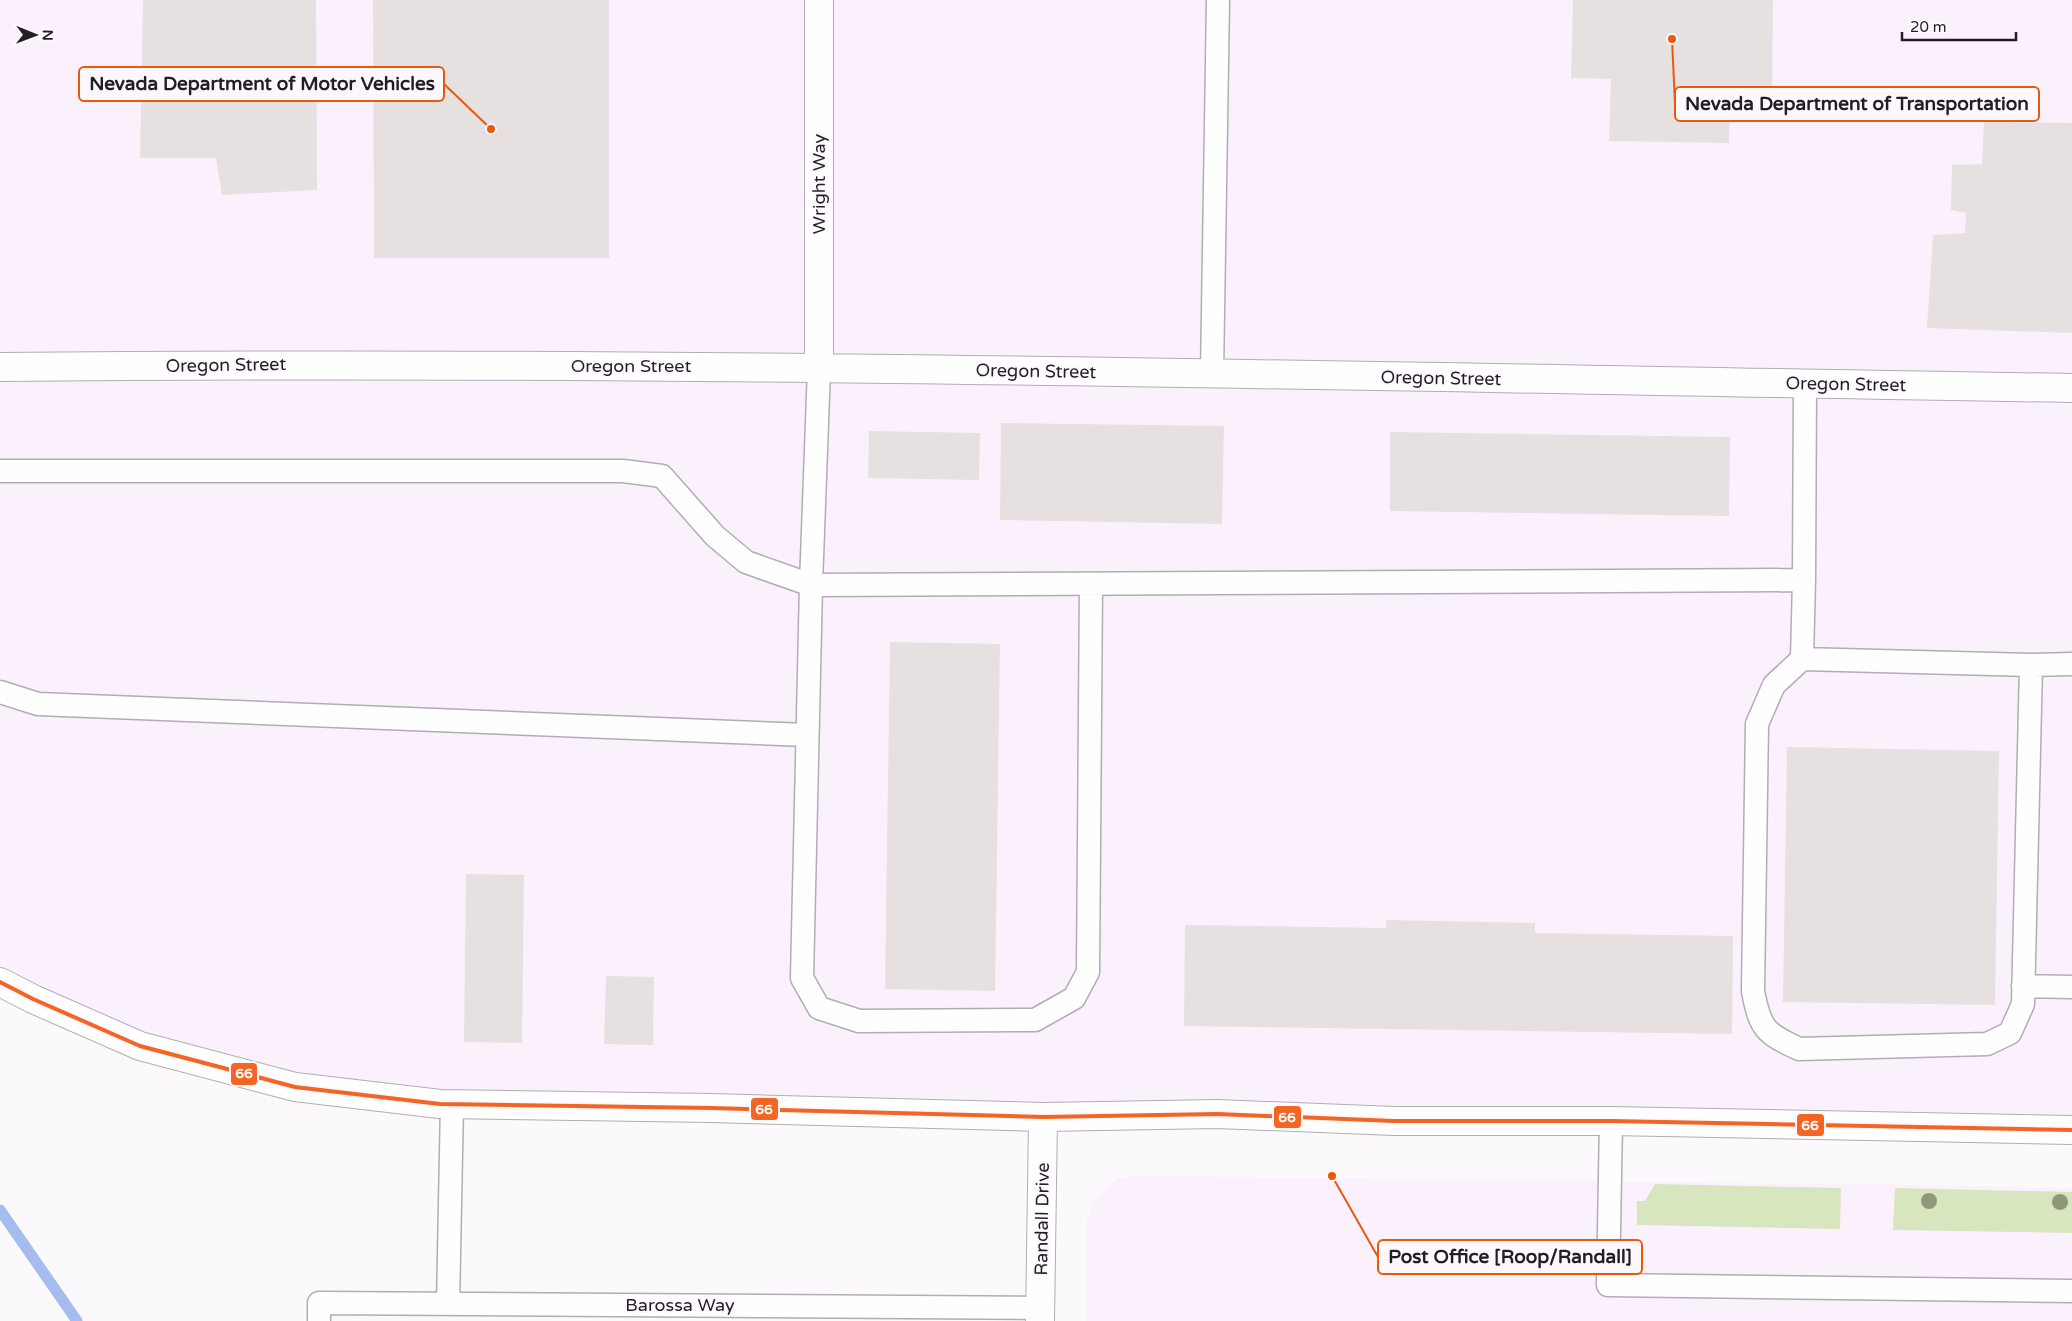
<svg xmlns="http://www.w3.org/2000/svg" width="2072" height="1321" font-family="'Varela Round',sans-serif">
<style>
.commercial{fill:#faf1fd}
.green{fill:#d7e6be}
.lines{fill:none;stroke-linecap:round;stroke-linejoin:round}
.stream{stroke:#a5bcef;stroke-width:11}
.building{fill:#e7e0e0}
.lane-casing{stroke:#b1adb2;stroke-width:25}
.street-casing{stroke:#b1adb2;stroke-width:30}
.secondary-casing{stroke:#b1adb2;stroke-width:30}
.lane{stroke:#fefeff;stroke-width:22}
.street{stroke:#fefeff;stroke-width:28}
.secondary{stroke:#fefeff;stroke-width:28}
.bus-1-casing{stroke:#fcf8fd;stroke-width:8}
.bus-1{stroke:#f26522;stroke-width:4}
.tree{fill:#8f997a}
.labels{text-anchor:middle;stroke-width:4;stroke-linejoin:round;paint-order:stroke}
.street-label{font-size:18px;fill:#241d26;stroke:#fcf8fd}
.leader{fill:none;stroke:#e8590c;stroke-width:2}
.callout-dot{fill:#e8590c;stroke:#fcf8fd;stroke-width:2}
.callout{fill:#fcf8fd;stroke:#e8590c;stroke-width:2}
.callout-label{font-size:19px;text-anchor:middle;font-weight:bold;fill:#241d26}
.line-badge{stroke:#fcf8fd;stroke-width:2}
.badge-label{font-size:14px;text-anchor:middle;font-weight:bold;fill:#fff}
</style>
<rect width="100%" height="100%" fill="#fbf9fc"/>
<!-- commercial -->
<path class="commercial" d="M0,0H2072V1137L461,1105L211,1065L0,980Z
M1136,1176L1918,1185L2072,1188V1321H1087V1219L1094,1200L1117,1179Z"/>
<!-- green -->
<path class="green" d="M1655,1184L1841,1188L1840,1229L1637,1225V1201H1645Z
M1895,1188L2072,1192V1233L1893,1230Z"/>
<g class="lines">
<!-- stream -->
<path class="stream" d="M0,1210L77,1321"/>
</g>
<!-- building -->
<path class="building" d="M143,0H316L317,190L222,195L216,158H140Z
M373,0H609V258H374Z
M1573,0H1773L1772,94L1730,93L1729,143L1609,141L1611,79L1571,78Z
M1984,122L2072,123V333L1927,328L1933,235L1965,233L1966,213L1951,210L1952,165L1982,164Z
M1001,423L1224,426L1222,524L1000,520Z
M869,431L980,433L979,480L868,478Z
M1390,432L1730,437L1729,516L1390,511Z
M890,642L1000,644L995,991L885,989Z
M1787,747L1999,751L1995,1005L1783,1002Z
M466,874L524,875L522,1043L464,1042Z
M1386,920L1535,923V933L1733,936L1732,1034L1184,1026L1185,925L1386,928Z
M606,976L654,977L653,1045L604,1044Z"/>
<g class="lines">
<!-- lane casing -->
<g class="lane-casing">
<path id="lane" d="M819,368L811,585L1804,580L1805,384
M1212,374L1218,0
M0,471H623L662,476L715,536L746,562L811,585L802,978L819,1008L859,1021L1035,1020L1074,998L1088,972L1091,584
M1802,659L2031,665L2023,1004L2010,1033L1987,1044L1799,1049C1765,1033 1760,1029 1753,991L1757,724L1774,685L1802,659L1804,580
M2031,665L2072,664
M0,692L38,704L807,735
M2023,986L2072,987
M1611,1121L1608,1285L2072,1291
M448,1304L452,1104
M319,1321V1303L1041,1308"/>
</g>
<!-- street casing -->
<g class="street-casing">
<path id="street" d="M0,367C691,360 1381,377 2072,388
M819,368V0
M1040,1321L1043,1117"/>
</g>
<!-- secondary casing -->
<g class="secondary-casing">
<path id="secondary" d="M0,982L33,999L140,1046L295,1087L440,1104L711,1108L1043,1117L1217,1114L1394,1121H1611L2072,1130"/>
</g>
<!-- lane -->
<use href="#lane" class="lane"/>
<!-- street -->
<use href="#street" class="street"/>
<!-- secondary -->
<use href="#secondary" class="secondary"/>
<!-- bus-1 casing -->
<g class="bus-1-casing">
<path id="bus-1" d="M0,982L33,999L140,1046L295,1087L440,1104L711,1108L1043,1117L1217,1114L1394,1121H1611L2072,1130"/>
</g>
<!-- bus-1 -->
<use href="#bus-1" class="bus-1"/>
</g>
<!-- trees -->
<g class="tree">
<circle cx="1929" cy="1201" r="8"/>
<circle cx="2060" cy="1202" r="8"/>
</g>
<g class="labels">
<!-- street labels -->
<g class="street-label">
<text transform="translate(819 184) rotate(-90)" y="6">Wright Way</text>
<text transform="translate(226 365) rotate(-1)" y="6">Oregon Street</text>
<text x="631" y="372">Oregon Street</text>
<text transform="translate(1036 371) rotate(1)" y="6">Oregon Street</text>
<text transform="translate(1441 378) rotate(1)" y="6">Oregon Street</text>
<text transform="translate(1846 384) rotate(1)" y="6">Oregon Street</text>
<text transform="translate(1042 1219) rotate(-89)" y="6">Randall Drive</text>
<text x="680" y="1311">Barossa Way</text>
</g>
</g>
<!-- callouts -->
<path class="leader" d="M491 129L444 84M1672 39L1675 104M1332 1176L1378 1257"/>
<g class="callout-dot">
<circle cx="491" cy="129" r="5"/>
<circle cx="1672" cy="39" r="5"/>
<circle cx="1332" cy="1176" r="5"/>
</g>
<g class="callout">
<rect x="79" y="67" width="365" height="34" rx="5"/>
<rect x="1675" y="87" width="364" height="34" rx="5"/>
<rect x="1378" y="1240" width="264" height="34" rx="5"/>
</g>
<g class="callout-label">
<text x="262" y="90">Nevada Department of Motor Vehicles</text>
<text x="1857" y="110">Nevada Department of Transportation</text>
<text x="1510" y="1263">Post Office [Roop/Randall]</text>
</g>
<g class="line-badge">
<rect x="230" y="1062" width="28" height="24" rx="5" fill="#f26522"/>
<rect x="750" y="1097" width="29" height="24" rx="5" fill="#f26522"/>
<rect x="1273" y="1105" width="29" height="24" rx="5" fill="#f26522"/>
<rect x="1796" y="1113" width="29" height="24" rx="5" fill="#f26522"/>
</g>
<g class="badge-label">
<text x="244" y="1078">66</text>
<text x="764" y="1114">66</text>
<text x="1287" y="1122">66</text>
<text x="1810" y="1130">66</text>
</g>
<!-- north arrow -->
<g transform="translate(35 35) rotate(91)" stroke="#fcf8fd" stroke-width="4" paint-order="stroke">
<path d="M0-4L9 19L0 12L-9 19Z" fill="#241d26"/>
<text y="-8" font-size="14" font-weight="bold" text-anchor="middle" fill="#241d26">N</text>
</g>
<!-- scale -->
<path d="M1902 32v8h114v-8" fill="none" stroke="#241d26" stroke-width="2.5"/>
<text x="1910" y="32" font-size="15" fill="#241d26" stroke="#fcf8fd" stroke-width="4" paint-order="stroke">20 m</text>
</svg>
